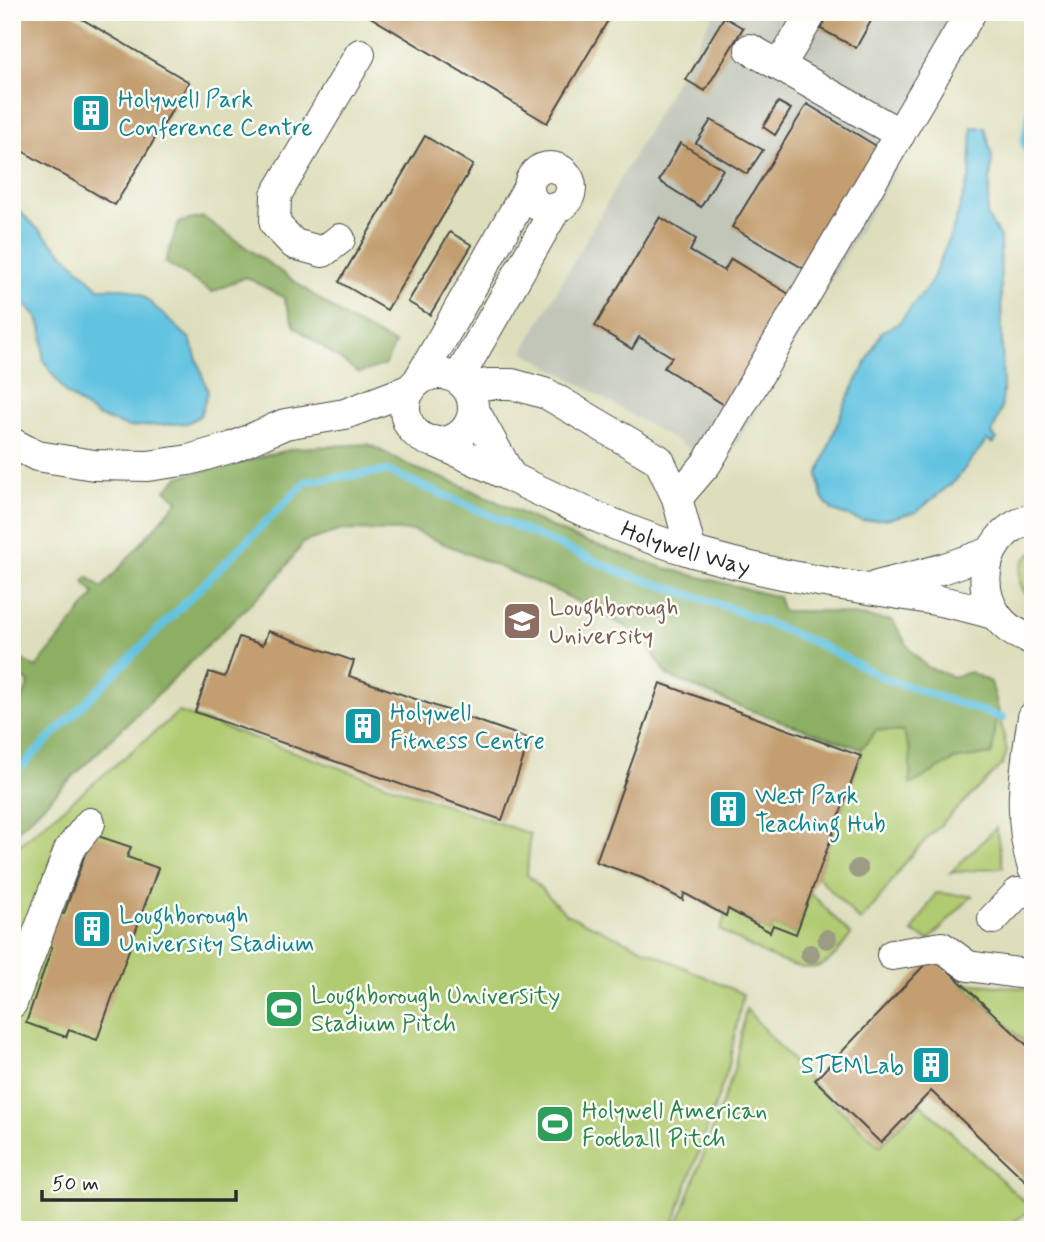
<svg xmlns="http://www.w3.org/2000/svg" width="1045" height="1242" font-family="Mynerve,sans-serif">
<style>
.built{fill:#dddebc}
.industrial{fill:#c2c6b9}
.green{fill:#b0cb71;stroke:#6e7b4e;stroke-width:2}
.forest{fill:#8caf63;stroke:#5c6d47;stroke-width:2}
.water{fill:#62c3e1;stroke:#467786;stroke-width:2}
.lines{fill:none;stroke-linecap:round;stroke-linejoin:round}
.stream{stroke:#62c3e1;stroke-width:8}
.building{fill:#c39e6f}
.minor-casing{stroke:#494845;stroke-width:32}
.minor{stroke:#fff;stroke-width:30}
.tree{fill:#9c9c84}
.labels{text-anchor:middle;stroke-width:5;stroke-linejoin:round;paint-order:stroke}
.culture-label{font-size:24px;fill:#0d838f;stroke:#fdfcf7;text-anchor:start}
.street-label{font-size:24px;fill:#2b2b2b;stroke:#fdfcf7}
.education-label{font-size:24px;fill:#785e54;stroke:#fdfcf7;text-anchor:start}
.leisure-label{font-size:24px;fill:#27864d;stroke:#fdfcf7;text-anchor:start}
</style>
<rect width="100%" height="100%" fill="#fdfcf7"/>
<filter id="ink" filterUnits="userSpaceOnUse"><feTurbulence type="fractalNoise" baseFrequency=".0143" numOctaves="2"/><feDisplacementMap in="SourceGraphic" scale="14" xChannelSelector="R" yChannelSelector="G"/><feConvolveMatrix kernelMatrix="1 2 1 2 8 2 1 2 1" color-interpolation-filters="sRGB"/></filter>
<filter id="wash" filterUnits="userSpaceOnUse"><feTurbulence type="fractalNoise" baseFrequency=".00686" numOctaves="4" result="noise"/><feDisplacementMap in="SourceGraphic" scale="28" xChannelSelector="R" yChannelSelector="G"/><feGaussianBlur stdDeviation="1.57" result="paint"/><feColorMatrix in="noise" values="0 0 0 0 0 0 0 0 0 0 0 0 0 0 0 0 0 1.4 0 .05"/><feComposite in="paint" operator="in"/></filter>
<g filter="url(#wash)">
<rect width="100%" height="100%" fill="#f5ebd6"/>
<!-- built -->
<path class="built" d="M12,12H1033V1230H12Z"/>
<!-- industrial -->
<path class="industrial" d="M715,12H987L722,468L523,351Z"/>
<!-- green -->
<path class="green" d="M1033,552V602C1016,588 1014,565 1033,552Z
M998,708L1007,752L1002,765C971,796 939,824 910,857C892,878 880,902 860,921L817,876L861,756V749L877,730L903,732L910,751V784L954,760L991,754Z
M179,712L530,834L527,874L566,914L743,994L728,1069L671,1230H12V851Z
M996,828L1003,867L950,873Z
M811,893L851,935C843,945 833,961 820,966C794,976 744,942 720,930L728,909L770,932L773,925L796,934Z
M936,893L972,896L929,940L912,932Z
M962,983L1033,989V1050Z
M746,1009L812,1083L880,1146L921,1104L1032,1209L1002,1230H676L734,1070Z"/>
<!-- forest -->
<path class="forest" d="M203,217L349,320L395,344L385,365L359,373L295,327L283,297L246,277L212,292L165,262L179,222Z
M368,444L414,468L458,484L573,537L664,568L778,597L783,611H824L893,621L910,650L927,667L953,677L970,672L991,682L998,708L992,754L954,760L910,785V751L903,732L877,730L861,749L741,707L668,676L651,650L629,628L561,593L414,531L342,530L304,542L279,576L12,836V724L29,683L12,672L19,658L36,668L95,594L84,582L88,577L102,588L178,501L166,490L178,477L297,448Z"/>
<!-- water -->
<path class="water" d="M972,127H985L992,157L987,216L1000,237L1003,393L1001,410L992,434L997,439L993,444L987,440L955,481L916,512L891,518L862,521L833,511L822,498L818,475L844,406L882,331L898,324L931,282L953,229L970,175Z
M12,204L99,288H124L141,294L190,339L208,392L200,416L187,423L128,427L97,416L66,393L43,360C43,330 45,314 14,298L19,281L12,275Z"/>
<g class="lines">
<!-- stream -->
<path class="stream" d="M1033,99L1024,144L1033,164
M12,776L307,481L388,471L623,573L725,606L816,643L886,679L1003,718"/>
</g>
<g id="blocks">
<!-- building -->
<path class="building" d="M12,12H70L189,82L115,205L12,145Z
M362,12H613L547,123Z
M830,12H854L871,21L856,48L821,29Z
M724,17L743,28L705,91L686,80Z
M778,102L791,109L775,135L763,127Z
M807,104L883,150L811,273L732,227Z
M711,120L763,150L747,174L696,143Z
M425,136L473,165L387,310L339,282Z
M680,143L723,169L701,207L659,181Z
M660,217L696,239L690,251L724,271L731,259L794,297L728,407L664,368L672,357L639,337L632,349L595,326Z
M450,232L472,245L430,315L408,302Z
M268,631L354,661L349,676L530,739L502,820L195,712L209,672L225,677L239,637L263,645Z
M660,683L861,756L796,934L773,925L770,932L728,909L726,916L684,893L683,900L642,878L596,862Z
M92,834L131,847L127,857L158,868L97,1040L69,1030L66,1037L26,1023L52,947L43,944L54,911L64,914Z
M933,956L1033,1051V1188L931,1091L881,1143L815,1080Z"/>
</g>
</g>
<g filter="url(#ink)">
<use href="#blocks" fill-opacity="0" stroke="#494845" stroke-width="2"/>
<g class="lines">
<!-- minor casing -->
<g class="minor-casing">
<g id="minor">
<path d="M750,49L900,134"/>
<path d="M780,66L812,12"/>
<circle cx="550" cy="188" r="21"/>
<path d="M340,239L323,252L294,244L275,224L276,195L360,54"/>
<circle cx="439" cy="408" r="34"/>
<path d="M458,379L556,208"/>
<path d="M418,381L528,188"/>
<path d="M467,388L488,384H512L547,394L659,460L677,498L691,551"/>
<path d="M473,408L510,475"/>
<path id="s1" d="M433,441C520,479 602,526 693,552C731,563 769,572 808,579C871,591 935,596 996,615"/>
<path d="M12,443L37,456L94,465L148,466L189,460L233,447L285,424L345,414L411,389"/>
<path d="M677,498L707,463L971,12"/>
<path d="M1033,519C970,533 969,625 1033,639"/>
<path d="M877,586L942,569L991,552"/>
<path d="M1033,717C1025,767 1017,819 1033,868"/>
<path d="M993,919L1018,893"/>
<path d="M892,955L942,947L968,966L1033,975"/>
<path d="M12,1003L69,850L90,823"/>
</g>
</g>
<!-- minor -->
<use href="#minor" class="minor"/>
</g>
<!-- trees -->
<g class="tree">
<circle cx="858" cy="869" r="10"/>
<circle cx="827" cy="939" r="10"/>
<circle cx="810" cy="954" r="10"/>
</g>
</g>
<!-- icons -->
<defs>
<g id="building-square" transform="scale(2.0125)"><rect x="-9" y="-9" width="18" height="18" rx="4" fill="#0f9aa8" stroke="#fdfcf7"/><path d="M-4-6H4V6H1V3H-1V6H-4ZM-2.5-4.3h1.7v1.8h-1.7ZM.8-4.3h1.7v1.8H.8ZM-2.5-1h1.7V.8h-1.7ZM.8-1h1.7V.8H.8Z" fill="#fff"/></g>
<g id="university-square" transform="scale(2.0125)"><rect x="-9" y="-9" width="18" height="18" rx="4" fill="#8d6e63" stroke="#fdfcf7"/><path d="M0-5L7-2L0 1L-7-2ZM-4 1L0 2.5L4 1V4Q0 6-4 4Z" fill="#fff"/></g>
<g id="stadium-square" transform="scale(2.0125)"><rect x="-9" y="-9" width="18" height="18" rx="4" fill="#2e9e5b" stroke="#fdfcf7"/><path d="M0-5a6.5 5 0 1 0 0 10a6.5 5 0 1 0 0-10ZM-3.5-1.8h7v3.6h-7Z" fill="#fff"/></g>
</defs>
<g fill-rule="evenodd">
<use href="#building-square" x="91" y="113"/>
<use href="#university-square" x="522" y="621"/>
<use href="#building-square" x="363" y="726"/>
<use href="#building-square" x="728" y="809"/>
<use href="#building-square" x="92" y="929"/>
<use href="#stadium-square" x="284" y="1009"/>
<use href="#building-square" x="931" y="1065"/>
<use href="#stadium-square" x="555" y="1124"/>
</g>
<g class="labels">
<!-- culture labels -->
<g class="culture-label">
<text x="118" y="107">Holywell Park<tspan x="118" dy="28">Conference Centre</tspan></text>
<text x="390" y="720">Holywell<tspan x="390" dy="28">Fitness Centre</tspan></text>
<text x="755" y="803">West Park<tspan x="755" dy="28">Teaching Hub</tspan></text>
<text x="119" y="923">Loughborough<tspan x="119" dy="28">University Stadium</tspan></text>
<text x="904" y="1073" text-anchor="end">STEMLab</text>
</g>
<!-- street labels -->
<g class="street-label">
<text dy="8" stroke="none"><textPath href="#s1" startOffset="275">Holywell Way</textPath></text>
</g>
<!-- education labels -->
<g class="education-label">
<text x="549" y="615">Loughborough<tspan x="549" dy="28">University</tspan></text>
</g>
<!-- leisure labels -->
<g class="leisure-label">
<text x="311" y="1003">Loughborough University<tspan x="311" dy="28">Stadium Pitch</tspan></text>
<text x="582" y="1118">Holywell American<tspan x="582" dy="28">Football Pitch</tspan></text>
</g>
</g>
<!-- margin -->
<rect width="1045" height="1242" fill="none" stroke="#fdfcf7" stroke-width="42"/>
<!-- scale -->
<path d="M42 1190v10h194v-10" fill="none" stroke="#2b2b2b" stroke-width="3.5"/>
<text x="52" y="1190" font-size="21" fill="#2b2b2b" stroke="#fdfcf7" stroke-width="5" paint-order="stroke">50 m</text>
</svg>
